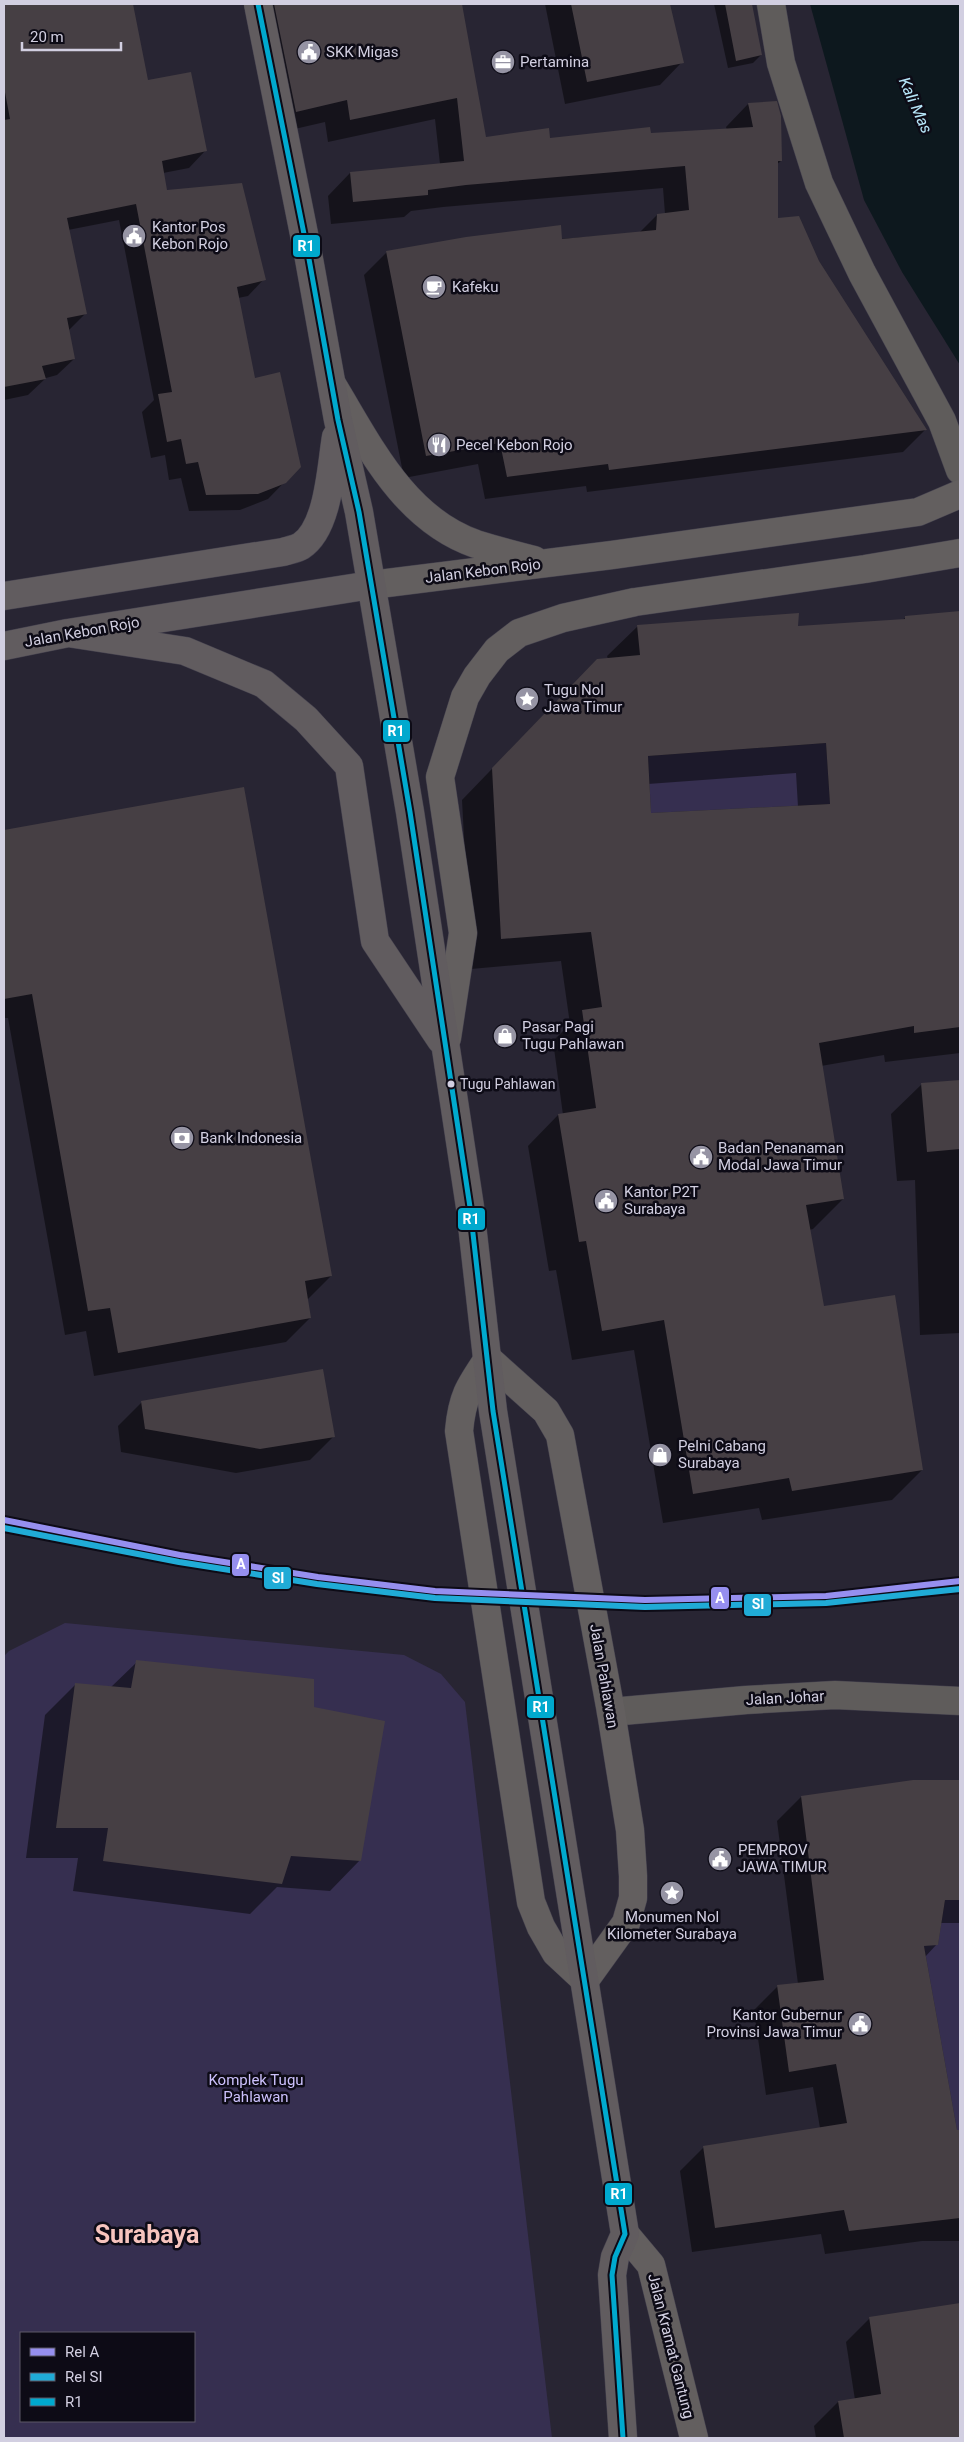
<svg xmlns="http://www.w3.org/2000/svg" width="964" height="2442" font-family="Roboto,sans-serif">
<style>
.green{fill:#362f50;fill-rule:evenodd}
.water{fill:#0d181e}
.shadow{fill:#0007;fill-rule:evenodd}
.building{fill:#463f44;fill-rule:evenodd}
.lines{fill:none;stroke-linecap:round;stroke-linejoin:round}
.minor-casing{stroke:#44414e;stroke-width:29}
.tertiary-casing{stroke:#44414e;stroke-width:29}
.secondary-casing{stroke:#44414e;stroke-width:29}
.primary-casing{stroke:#44414e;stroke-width:29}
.minor{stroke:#5f5c5b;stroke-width:28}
.tertiary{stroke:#5f5c5b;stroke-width:28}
.secondary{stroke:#635f5f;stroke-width:28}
.primary{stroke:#615c5f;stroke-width:28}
.bus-1-casing{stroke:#0d0b16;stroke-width:9}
.bus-1{stroke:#00a9ce;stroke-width:5}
.rail-1-casing{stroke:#0d0b16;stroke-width:10}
.rail-2-casing{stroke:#0d0b16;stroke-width:10}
.rail-1{stroke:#968fef;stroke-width:6}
.rail-2{stroke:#20abd6;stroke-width:6}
.bus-dot{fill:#d2cfe1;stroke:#0d0b16;stroke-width:2}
.labels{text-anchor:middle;stroke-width:5;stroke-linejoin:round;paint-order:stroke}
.bus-label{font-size:14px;fill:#d2cfe1;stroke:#0d0b16;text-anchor:start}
.poi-label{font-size:15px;fill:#d2cfe1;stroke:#0d0b16;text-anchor:start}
.street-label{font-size:15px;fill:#d2cfe1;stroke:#0d0b16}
.park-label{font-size:15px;fill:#ccc1fc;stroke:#0d0b16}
.water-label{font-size:16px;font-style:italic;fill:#b6e5f8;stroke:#0d0b16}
.town-label{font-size:25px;font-weight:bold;fill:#f7c4be;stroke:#0d0b16}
.line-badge{stroke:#0d0b16;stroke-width:2}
.badge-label{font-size:14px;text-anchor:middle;font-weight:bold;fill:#fff}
</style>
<rect width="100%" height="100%" fill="#282533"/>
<!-- green -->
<path class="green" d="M826,743L830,804L651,813L648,756Z
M65,1623L404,1655L441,1674L465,1702L552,2438H4V1656L9,1651ZM21,2333H194V2421H21Z
M945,1900H960V2130H957L924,1946L938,1944Z"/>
<!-- water -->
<path class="water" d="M810,4H960V365L902,272L864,200Z"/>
<!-- shadow -->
<path class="shadow" d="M4,4H132L147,82L205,151L189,168L163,173L166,192L264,279L248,296L238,298L254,380L299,467L268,499L240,510L189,511L181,478L169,480L165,455L151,458L142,412L154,400L119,220L68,230L85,314L68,331L74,359L57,375L46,378L28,395L4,400Z
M243,4H460L485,139L549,140L727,130L726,127L748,104L781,161L776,165V219L818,261L925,430L903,452L587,492L586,486L485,499L478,464L404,478L364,275L387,252L639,233L657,215L665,214L663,188L443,207L411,211L404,217L331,224L328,196L350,173L440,164L435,119L328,142L325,122L273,134L251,24L246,15Z
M545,4H669L682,62L660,85L565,104Z
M714,4H749L761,55L753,63L728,68Z
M960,613V1053L885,1062L884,1055L821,1066L843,1199L813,1229L809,1230L823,1308L922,1470L892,1500L762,1520L759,1508L663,1523L634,1350L572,1360L556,1270L549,1271L528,1146L558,1115H563L553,1041L570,1024L561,961L471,969L462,800L567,691L608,659L607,656L638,626L797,627L902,620L905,618ZM796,773L798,807L650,814L648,784Z
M243,789L331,1276L307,1300L310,1318L286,1342L94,1376L86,1331L65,1335L8,1018H4V831Z
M960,1081V1333L920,1335L915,1180L897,1181L891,1114L922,1084Z
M142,1402L334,1436L310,1460L236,1473L121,1452L118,1426Z
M137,1662L313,1708L360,1860L330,1891L277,1887L250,1914L73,1891L78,1858H26L45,1715L75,1685L110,1688Z
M960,1781V1923H940L937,1944L925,1957L956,2131H960V2241H922L825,2254L821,2234L692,2252L680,2171L704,2147L820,2128L813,2087L766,2095L754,2010L778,1986L798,1984L777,1821L801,1797L913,1782Z
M960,2304V2438H816L814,2426L838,2402L855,2400L846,2342L870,2318Z"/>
<!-- building -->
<path class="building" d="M4,4H133L148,80L191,72L207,151L162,161L167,190L242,183L266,280L237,287L255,378L280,372L301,467L286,483L258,494L206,495L198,462L186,464L181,439L167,442L158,394L172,392L136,204L67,218L87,314L67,318L75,359L42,366L46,379L4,387V120L10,119L4,87Z
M274,4H462L486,137L549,128L550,138L650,127L651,133L753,127L748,103L777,101L781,116L782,161H778V218L799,216L819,261L927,430L609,470L608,464L507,477L500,443L426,456L386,251L466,237L561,225L562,239L656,230L657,214L689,210L685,166L466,185L428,190V195L353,202L350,172L464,161L457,98L350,120L347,100L296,112Z
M571,4H670L684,63L587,82Z
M725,4H752L762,55L736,61Z
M960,611V1027L914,1033V1026L819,1043L844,1199L806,1205L824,1306L895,1295L923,1470L792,1491L789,1478L693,1494L664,1320L602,1331L586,1241L579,1242L558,1114L596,1108L582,1010L602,1007L591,932L501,939L492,768L597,659L640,655L637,625L799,613L798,626L905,619V616ZM826,743L830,804L651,813L648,756Z
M244,787L332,1276L305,1281L311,1318L118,1353L110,1308L88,1311L32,994L4,999V830Z
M960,1080V1149L927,1152L921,1083Z
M323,1369L335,1437L260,1449L145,1429L141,1401Z
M136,1660L314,1679V1707L385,1721L361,1861L291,1856L282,1884L103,1861L108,1828H56L75,1683L131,1688Z
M913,1780H960V1900H945L938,1945L924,1946L957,2130H960V2218L849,2231L844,2210L715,2228L703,2146L847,2123L836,2064L789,2072L777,1985L824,1980L801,1796Z
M960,2303V2438H844L838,2401L881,2394L869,2317Z"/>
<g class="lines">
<!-- minor casing -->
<g class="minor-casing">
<path id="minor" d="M771,4L781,63L819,183L862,273L942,421L960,470"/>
</g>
<!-- tertiary casing -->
<g class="tertiary-casing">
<path id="tertiary" d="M611,1712L746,1700L835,1695L960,1701"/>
</g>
<!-- secondary casing -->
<g class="secondary-casing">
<path id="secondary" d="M333,386C370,447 404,519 476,544C495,550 515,555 534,560
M371,585L612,555L918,512L960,494
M447,1038L463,933L440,777L465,697L477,676L497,650L519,633L563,618L635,602L865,569L960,553
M488,1359L546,1411L560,1435L611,1712L630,1830L633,1876V1898L626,1923L585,1980L556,1953L541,1927L531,1902L459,1431C462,1397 469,1387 488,1359Z
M625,2234L651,2265L694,2438"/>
</g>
<!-- primary casing -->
<g class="primary-casing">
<path id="primary" d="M258,4L309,259L338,420L359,512L410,812L470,1207L493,1411L625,2234L615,2257L612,2275L623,2438
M4,596L283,552C289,550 296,549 301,546C329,528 331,466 336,437
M68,633L185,651L264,684L306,719L349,766L375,941L441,1040
M4,646L68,633L371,585"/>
</g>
<!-- minor -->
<use href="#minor" class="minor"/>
<!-- tertiary -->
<use href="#tertiary" class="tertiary"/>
<!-- secondary -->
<use href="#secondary" class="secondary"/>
<!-- primary -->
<use href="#primary" class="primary"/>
<!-- bus-1 casing -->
<g class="bus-1-casing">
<path id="bus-1" d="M258,4L309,259L338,420L359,512L410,812L470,1207L493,1411L625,2234L615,2257L612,2275L623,2438"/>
</g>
<!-- bus-1 -->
<use href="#bus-1" class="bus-1"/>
<!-- rail-1 casing -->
<g class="rail-1-casing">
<path id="rail-1" d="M4,1520L180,1555L318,1577L435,1591L645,1600L826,1596L960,1581"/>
</g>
<!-- rail-2 casing -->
<g class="rail-2-casing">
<path id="rail-2" d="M4,1528L179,1562L317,1584L435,1598L645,1607L826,1603L960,1589"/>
</g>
<!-- rail-1 -->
<use href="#rail-1" class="rail-1"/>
<!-- rail-2 -->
<use href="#rail-2" class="rail-2"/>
</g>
<!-- icons -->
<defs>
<g id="civic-disc" transform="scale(1.25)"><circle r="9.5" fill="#9694a4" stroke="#0d0b16"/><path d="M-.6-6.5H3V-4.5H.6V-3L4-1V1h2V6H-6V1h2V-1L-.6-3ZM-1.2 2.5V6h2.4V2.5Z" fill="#fff"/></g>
<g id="office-disc" transform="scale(1.25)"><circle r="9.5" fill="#9694a4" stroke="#0d0b16"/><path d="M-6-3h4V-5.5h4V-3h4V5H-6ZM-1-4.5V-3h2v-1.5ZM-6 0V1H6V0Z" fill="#fff"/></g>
<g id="cafe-disc" transform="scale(1.25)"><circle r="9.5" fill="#9694a4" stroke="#0d0b16"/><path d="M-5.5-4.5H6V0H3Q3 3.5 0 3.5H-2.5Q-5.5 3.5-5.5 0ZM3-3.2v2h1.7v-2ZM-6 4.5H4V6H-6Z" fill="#fff"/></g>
<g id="restaurant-disc" transform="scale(1.25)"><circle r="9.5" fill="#9694a4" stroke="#0d0b16"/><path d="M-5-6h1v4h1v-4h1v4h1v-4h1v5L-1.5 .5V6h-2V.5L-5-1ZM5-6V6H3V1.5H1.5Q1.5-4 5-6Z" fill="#fff"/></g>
<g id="sight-disc" transform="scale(1.25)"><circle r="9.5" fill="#9694a4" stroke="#0d0b16"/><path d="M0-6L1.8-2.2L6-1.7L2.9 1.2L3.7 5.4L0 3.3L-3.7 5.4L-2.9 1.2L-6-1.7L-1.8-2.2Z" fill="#fff"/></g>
<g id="shop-disc" transform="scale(1.25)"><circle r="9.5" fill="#9694a4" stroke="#0d0b16"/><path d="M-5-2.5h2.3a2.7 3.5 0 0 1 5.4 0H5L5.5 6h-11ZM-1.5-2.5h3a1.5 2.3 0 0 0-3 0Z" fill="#fff"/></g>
<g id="bank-disc" transform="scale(1.25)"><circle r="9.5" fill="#9694a4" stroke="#0d0b16"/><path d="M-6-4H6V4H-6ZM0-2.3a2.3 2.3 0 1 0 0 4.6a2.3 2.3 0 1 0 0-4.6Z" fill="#fff"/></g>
</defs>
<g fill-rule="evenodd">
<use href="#civic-disc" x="309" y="52"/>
<use href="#office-disc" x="503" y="62"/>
<use href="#civic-disc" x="134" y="236"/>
<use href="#cafe-disc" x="434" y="287"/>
<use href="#restaurant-disc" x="439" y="445"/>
<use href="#sight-disc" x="527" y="699"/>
<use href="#shop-disc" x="505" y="1036"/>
<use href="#bank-disc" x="182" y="1138"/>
<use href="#civic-disc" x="701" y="1157"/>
<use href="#civic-disc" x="606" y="1201"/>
<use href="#shop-disc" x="660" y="1455"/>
<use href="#civic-disc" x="720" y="1859"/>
<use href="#sight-disc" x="672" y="1893"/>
<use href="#civic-disc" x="860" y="2024"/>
</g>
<!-- markers -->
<circle class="bus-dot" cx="451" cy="1084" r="4.5"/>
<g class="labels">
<!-- bus labels -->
<g class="bus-label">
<text x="460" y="1089">Tugu Pahlawan</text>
</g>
<!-- poi labels -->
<g class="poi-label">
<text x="326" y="57">SKK Migas</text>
<text x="520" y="67">Pertamina</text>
<text x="152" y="232">Kantor Pos<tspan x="152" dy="17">Kebon Rojo</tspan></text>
<text x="452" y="292">Kafeku</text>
<text x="456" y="450">Pecel Kebon Rojo</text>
<text x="544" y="695">Tugu Nol<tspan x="544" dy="17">Jawa Timur</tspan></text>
<text x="522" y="1032">Pasar Pagi<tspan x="522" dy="17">Tugu Pahlawan</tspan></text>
<text x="200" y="1143">Bank Indonesia</text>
<text x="718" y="1153">Badan Penanaman<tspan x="718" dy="17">Modal Jawa Timur</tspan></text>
<text x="624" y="1197">Kantor P2T<tspan x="624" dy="17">Surabaya</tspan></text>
<text x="678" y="1451">Pelni Cabang<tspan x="678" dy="17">Surabaya</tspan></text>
<text x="738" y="1855">PEMPROV<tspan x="738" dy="17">JAWA TIMUR</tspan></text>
<text x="672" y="1922" text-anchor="middle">Monumen Nol<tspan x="672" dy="17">Kilometer Surabaya</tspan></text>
<text x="842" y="2020" text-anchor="end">Kantor Gubernur<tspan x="842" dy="17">Provinsi Jawa Timur</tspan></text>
</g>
<!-- street labels -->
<g class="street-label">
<text transform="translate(483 571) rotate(-7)" y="5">Jalan Kebon Rojo</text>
<text transform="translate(82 632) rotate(-10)" y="5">Jalan Kebon Rojo</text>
<text transform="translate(604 1676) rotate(80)" y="5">Jalan Pahlawan</text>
<text transform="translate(785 1698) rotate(-3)" y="5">Jalan Johar</text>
<text transform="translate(671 2346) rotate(76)" y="5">Jalan Kramat Gantung</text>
</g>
<!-- park labels -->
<g class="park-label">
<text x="256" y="2085">Komplek Tugu<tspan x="256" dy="17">Pahlawan</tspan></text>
</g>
<!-- water labels -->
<g class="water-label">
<text transform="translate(916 105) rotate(66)" y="6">Kali Mas</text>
</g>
<!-- town labels -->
<g class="town-label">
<text x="147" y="2243">Surabaya</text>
</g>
</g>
<g class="line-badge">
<rect x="292" y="234" width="29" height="24" rx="5" fill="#00a9ce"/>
<rect x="382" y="719" width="29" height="24" rx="5" fill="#00a9ce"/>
<rect x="457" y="1207" width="29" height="24" rx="5" fill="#00a9ce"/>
<rect x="231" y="1553" width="19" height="24" rx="5" fill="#968fef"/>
<rect x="263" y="1566" width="29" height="24" rx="5" fill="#20abd6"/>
<rect x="710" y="1586" width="20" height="24" rx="5" fill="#968fef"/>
<rect x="743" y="1593" width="29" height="24" rx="5" fill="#20abd6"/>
<rect x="526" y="1695" width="29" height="24" rx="5" fill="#00a9ce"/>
<rect x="604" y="2182" width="29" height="24" rx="5" fill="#00a9ce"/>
</g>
<g class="badge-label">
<text x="306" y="251">R1</text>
<text x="396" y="736">R1</text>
<text x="471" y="1224">R1</text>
<text x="241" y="1569">A</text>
<text x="278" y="1583">SI</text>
<text x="720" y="1603">A</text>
<text x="758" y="1609">SI</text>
<text x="541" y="1712">R1</text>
<text x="619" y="2199">R1</text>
</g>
<!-- border -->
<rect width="964" height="2442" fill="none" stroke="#d2cfe1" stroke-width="10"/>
<!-- legend -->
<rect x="20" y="2332" width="175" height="90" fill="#0d0b16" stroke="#5c5967"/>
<rect x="30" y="2348" width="25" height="8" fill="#968fef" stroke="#5c5967"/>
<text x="65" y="2357" font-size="15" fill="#d2cfe1">Rel A</text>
<rect x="30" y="2373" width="25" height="8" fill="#20abd6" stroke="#5c5967"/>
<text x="65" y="2382" font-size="15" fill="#d2cfe1">Rel SI</text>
<rect x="30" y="2398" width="25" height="8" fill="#00a9ce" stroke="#5c5967"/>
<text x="65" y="2407" font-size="15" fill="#d2cfe1">R1</text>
<!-- scale -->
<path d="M22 42v8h99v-8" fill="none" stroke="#d2cfe1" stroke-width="2.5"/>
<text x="30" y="42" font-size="15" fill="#d2cfe1" stroke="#0d0b16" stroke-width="4" paint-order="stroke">20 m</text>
</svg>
